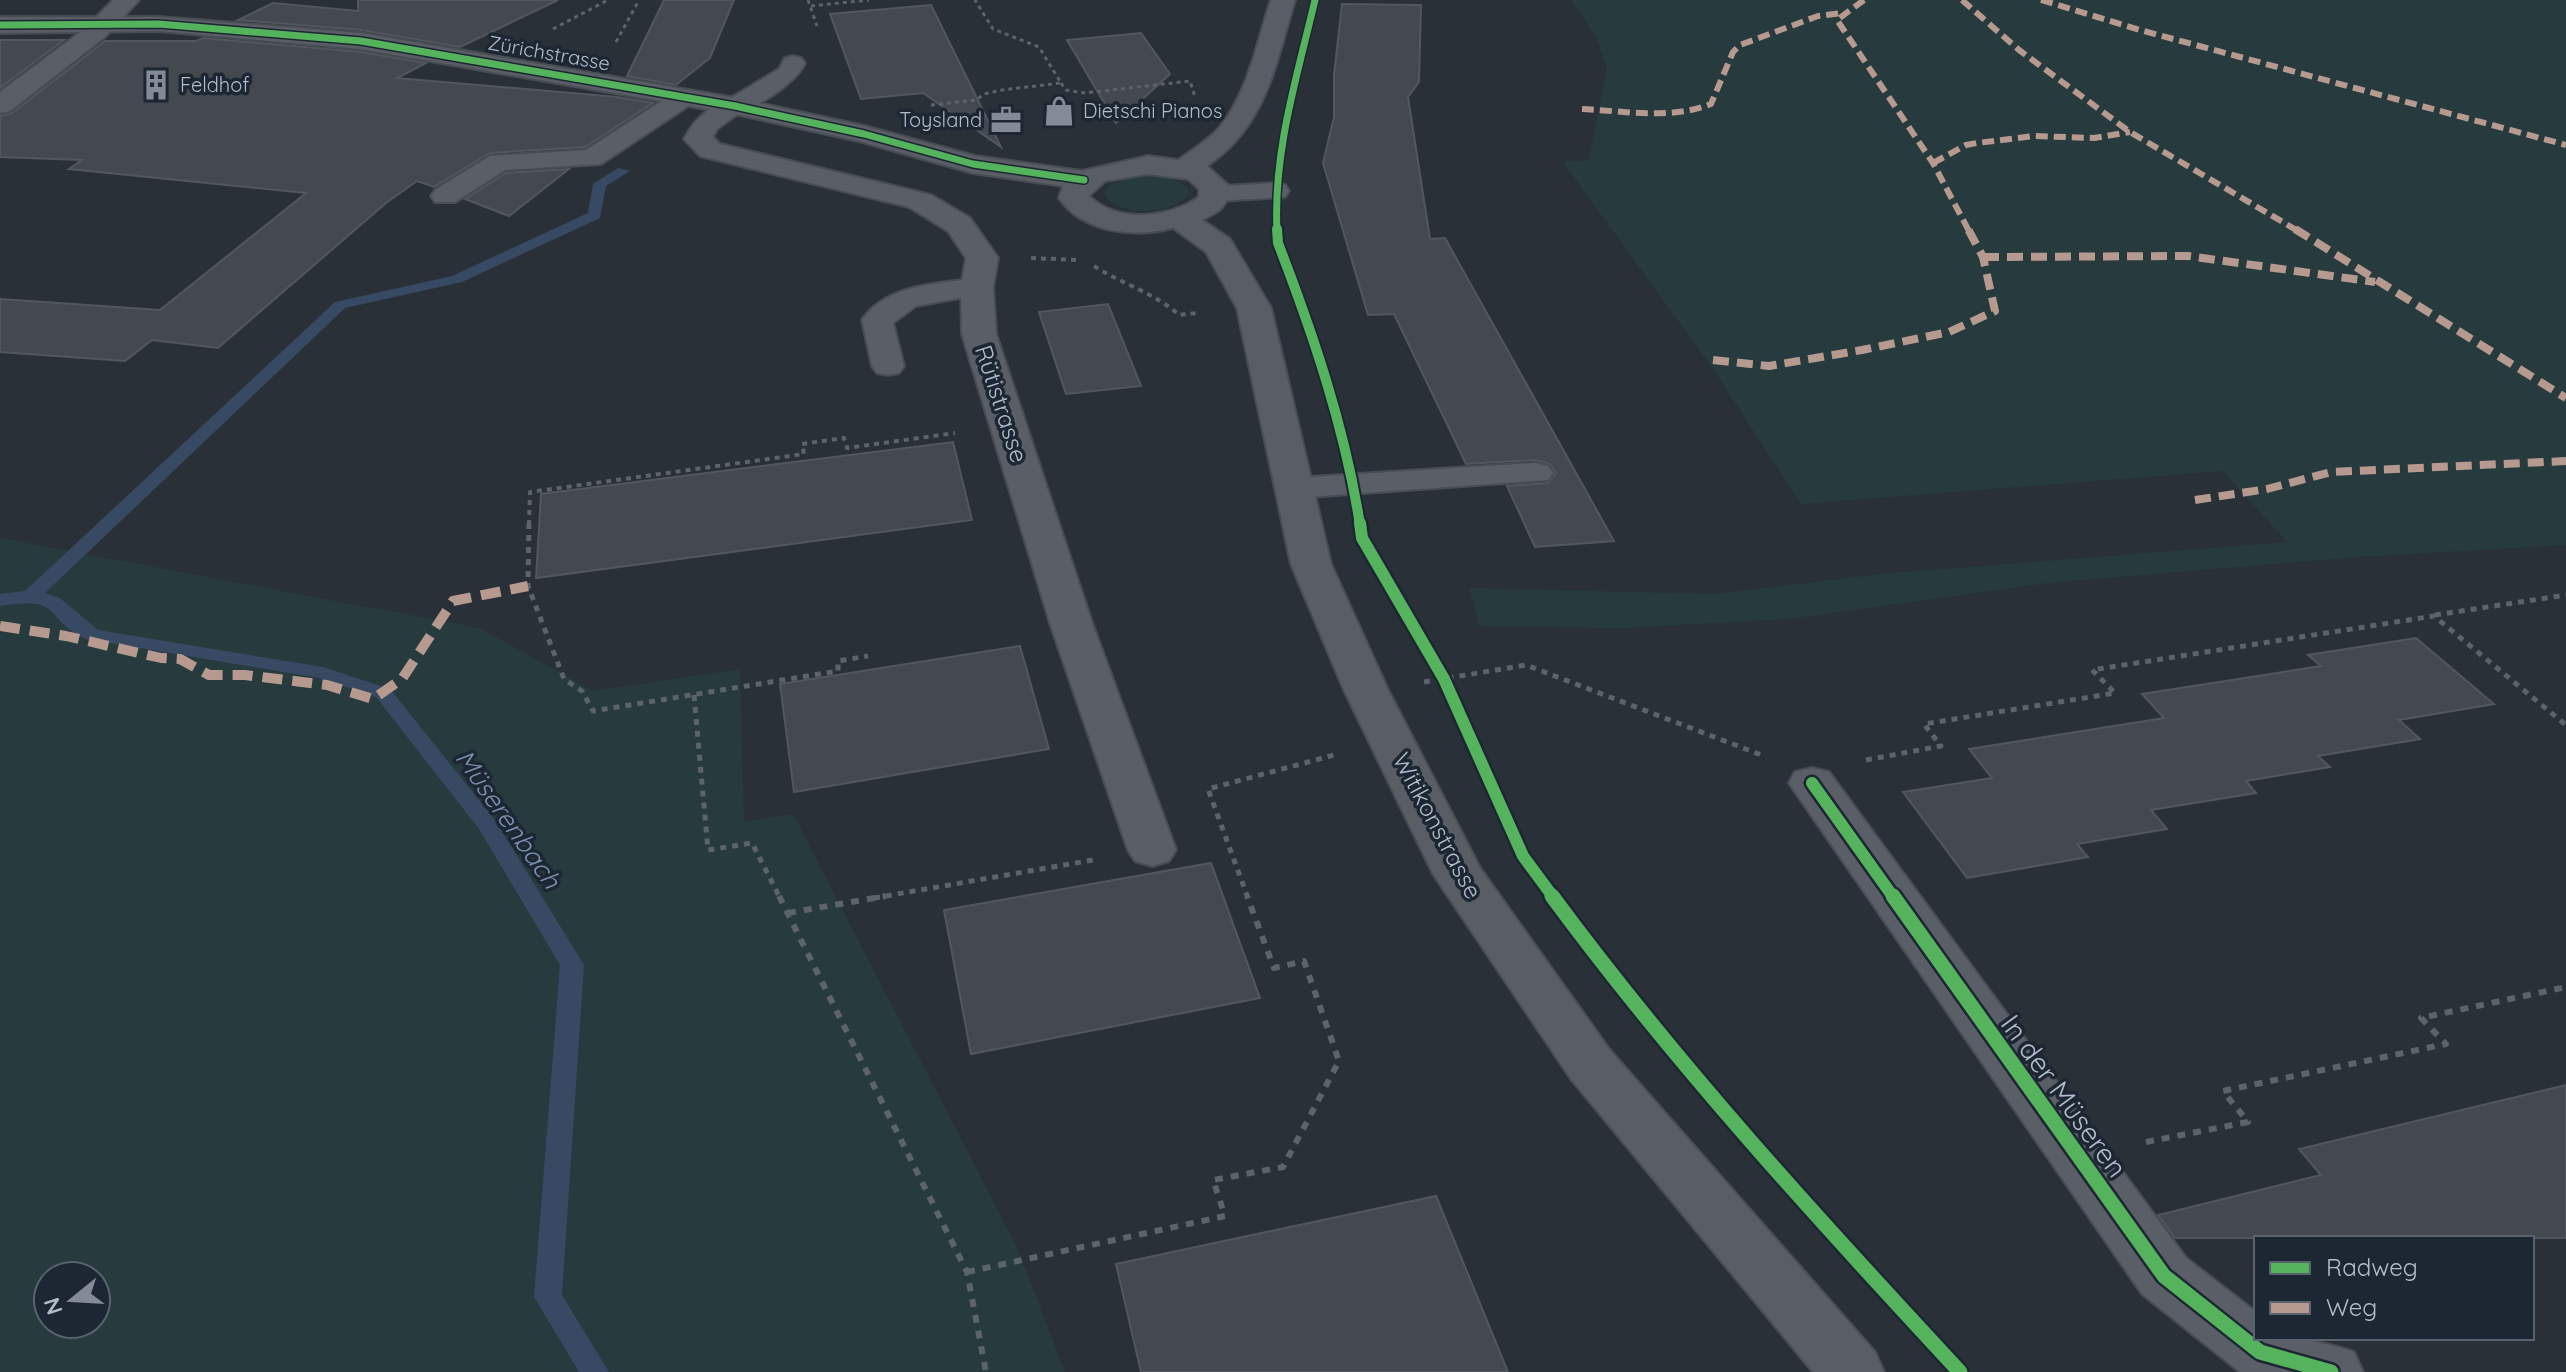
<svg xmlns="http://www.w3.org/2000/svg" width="2566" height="1372" font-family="Quicksand,sans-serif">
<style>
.green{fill:#273a3e;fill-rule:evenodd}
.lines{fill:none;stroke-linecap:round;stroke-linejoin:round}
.stream{fill:#384963;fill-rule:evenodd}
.building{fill:#444950;stroke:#52575f;stroke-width:2}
.lane-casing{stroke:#484c53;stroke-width:4}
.street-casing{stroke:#484c53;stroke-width:4}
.secondary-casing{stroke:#484c53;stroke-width:4}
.path-far3{stroke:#5d636a;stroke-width:3;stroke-dasharray:4 4;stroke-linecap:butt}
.path-far2{stroke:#5d636a;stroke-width:4;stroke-dasharray:5 5;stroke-linecap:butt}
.path-far1{stroke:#5d636a;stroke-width:5;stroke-dasharray:6 6;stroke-linecap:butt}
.path{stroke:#5d636a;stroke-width:6;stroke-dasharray:8 8;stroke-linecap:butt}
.lane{fill:#5a5e66;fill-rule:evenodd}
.street{fill:#5a5e66;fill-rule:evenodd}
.secondary{fill:#595d64;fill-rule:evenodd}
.quiet-far2{stroke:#b69a8f;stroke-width:6;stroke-dasharray:12 6;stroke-linecap:butt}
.quiet-far1{stroke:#b69a8f;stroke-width:8;stroke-dasharray:16 8;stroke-linecap:butt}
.quiet{stroke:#b69a8f;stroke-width:10;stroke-dasharray:20 10;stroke-linecap:butt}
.cycleway-far3-casing{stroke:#1d2633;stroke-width:10}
.cycleway-far2-casing{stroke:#1d2633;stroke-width:14}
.cycleway-far1-casing{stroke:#1d2633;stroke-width:17}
.cycleway-casing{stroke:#1d2633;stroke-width:20}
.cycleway-far3{stroke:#56b35d;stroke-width:7}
.cycleway-far2{stroke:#56b35d;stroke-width:10}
.cycleway-far1{stroke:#56b35d;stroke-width:12}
.cycleway{stroke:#56b35d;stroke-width:15}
.labels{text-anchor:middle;stroke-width:7;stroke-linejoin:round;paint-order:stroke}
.far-street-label{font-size:20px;fill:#b4bcc9;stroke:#1d2633}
.far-poi-label{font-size:20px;fill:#b4bcc9;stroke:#1d2633;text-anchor:start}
.street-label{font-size:24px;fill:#b4bcc9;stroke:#1d2633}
.water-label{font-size:26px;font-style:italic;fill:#7c92b1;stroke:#1d2633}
.near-street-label{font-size:28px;fill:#b4bcc9;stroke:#1d2633}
</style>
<rect width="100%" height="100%" fill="#2a3038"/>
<!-- green -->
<path class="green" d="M1571,0H2566V545L2358,557L2048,583L1788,619L1622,628L1480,626L1469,588L1716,594L1880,574L2287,542L2223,471L1801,504L1713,369L1563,162L1589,160L1607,68L1596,37Z
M1139,176C1157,176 1174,176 1188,188L1189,195C1169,215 1125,217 1105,197V190L1111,184Z
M0,538L480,628L593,691L740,669L744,822L793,814L1017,1247L1065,1372H0ZM48,1276H96V1324H48Z"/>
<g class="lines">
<!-- stream -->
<path class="stream" d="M618,168L630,171L606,186L600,218L462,282L345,308L45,593L60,598L98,630L323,667L390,689L495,820L584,965L562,1295L609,1372H579L534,1297L560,965L479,829L376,697L319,678L86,639C41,619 67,596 0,606V594L25,591L335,302L452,276L588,213L593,184Z"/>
</g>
<!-- building -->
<path class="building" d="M358,0H558L460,47L361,30L238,20L273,3L358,11Z
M664,0H734L710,58L676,85L627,76Z
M1342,4L1421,5L1419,82L1408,97L1430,239L1445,238L1614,541L1535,547L1507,486L1548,483L1556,473L1550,464L1536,460L1466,464L1394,314L1368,315L1323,163L1334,117V75Z
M931,5L1001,147L923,93L861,99L830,14Z
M1141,33L1170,74L1116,123L1067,40Z
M203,38L361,52L426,63L397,78L617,97L653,103L585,147L490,153L434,187L417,181L386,203L218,348L152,340L125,361L0,352V299L160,310L306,193L69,169L82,160L0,157V116L12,113L105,41H196Z
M0,40H64L0,88Z
M569,169L509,216L465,199L506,173Z
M1108,304L1141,386L1066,394L1039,312Z
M953,442L972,520L536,578L541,494Z
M2416,638L2494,704L2399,720L2420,739L2318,756L2330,767L2246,781L2256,793L2151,810L2167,829L2077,844L2088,857L1967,878L1903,792L1992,778L1969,749L2164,718L2142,694L2321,666L2308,655Z
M1020,646L1049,749L794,792L780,684Z
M1211,863L1260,998L971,1054L944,910Z
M2566,1085V1238H2175L2158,1215L2321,1175L2299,1149Z
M1436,1196L1508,1372H1141L1116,1264Z"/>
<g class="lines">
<!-- lane casing -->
<g class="lane-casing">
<path id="lane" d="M793,56L801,58L805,63C797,83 747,117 726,111L723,106L726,101L779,69L785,58Z
M685,90L694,92L697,97L694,102L601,164L505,170L455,202H435L431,196L435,190L490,156L586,150L676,92Z
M1275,183L1285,185L1289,191L1285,197L1216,201L1206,199L1202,193L1206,187Z
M977,278L987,281L992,287L987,293L916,306L893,323L904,366L899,373L888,375L877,373L872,366L862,320C887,284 937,284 977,278Z
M1536,463L1548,466L1553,473L1548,480L1294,498L1282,495L1277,488L1282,481L1294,478Z"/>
</g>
<!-- street casing -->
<g class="street-casing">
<path id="street" d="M113,0H139L105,37L10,111L0,113V92L87,27Z
M735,98L745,100L749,106L717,129L713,137L720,144L931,195L970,218L998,258L993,287L996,334L1092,623L1176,850L1169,861L1152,866L1135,861L1128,850L1050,623L962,334L961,287L966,258L948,231L909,207L700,156L684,139C695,118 711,104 735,98Z
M1812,768L1829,772L2186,1258L2256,1312V1338C2295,1338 2316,1339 2354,1352L2363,1372H2240L2142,1294L1789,783L1795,772Z"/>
</g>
<!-- secondary casing -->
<g class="secondary-casing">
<path id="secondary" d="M1271,0H1295C1275,65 1267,125 1207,166L1229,186C1229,206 1219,212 1202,220L1230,239L1271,308L1331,564L1388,690L1480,868L1609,1049L1875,1352L1884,1372H1813L1571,1079L1433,874L1344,690L1291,564L1237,308L1206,252L1173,228C1135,238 1083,233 1059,198L1063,186L973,173L859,141L735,114L361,49L159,31L0,33V17H159L361,33L735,98L864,126L975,156L1082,171L1148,156L1178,160C1192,150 1207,141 1218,129C1248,95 1257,41 1271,0ZM1148,174L1188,179L1199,189V197C1169,218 1118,224 1089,196L1105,181Z"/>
</g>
<!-- path-far3 -->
<path class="path-far3" d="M808,0L817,26
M811,6L869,0
M553,29L608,0
M616,42L639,0
M1061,83L1066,90L1085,93L1190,81L1195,97
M931,105L976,100L984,94L1002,90L1061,83L1039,47L993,29L975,0"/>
<!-- path-far2 -->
<path class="path-far2" d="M1031,258L1077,260
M1094,266C1122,284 1155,293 1179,315L1198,313
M529,525L530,492L804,454L802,444L844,438L847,448L955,433"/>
<!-- path-far1 -->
<path class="path-far1" d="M529,523L528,586L564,679L582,691L593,711L838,671V661L868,656
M2435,615L2566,595
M1424,682L1526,665L1764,756
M694,695L708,850L752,843L780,898
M1866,760L1941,746L1924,724L2115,693L2092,670L2434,616L2566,725
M874,898L1093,860
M1248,898L1208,789L1334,755L1332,751"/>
<!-- path -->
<path class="path" d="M779,896L967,1272L986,1372
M788,913L886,896
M2146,1142L2248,1122L2223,1091L2446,1044L2421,1018L2566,987
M967,1272L1225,1216L1213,1180L1283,1167L1339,1061L1304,961L1274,968L1247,896"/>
<!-- lane -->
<use href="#lane" class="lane"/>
<!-- street -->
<use href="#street" class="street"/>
<!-- secondary -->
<use href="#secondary" class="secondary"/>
<!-- quiet-far2 -->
<path class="quiet-far2" d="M1864,0L1837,20L1933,163L1969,231
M1962,0L2019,50L2130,132L2298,231
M2041,0L2140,30L2566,145
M1582,109C1624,111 1671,120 1711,104L1733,52L1740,45L1818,16L1843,13
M1933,163L1966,145L1977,143L2034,136L2094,138L2130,132"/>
<!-- quiet-far1 -->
<path class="quiet-far1" d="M2295,229L2566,398
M1983,257L2188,256L2375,282
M1713,360L1769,366L1862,350L1949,332L1995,311L1983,257L1968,229
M2195,500L2267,489L2331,472L2566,461"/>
<!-- quiet -->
<path class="quiet" d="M0,626L66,636L161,658L180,659L209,675H245L327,685L373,699L402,679L453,601L528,586"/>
<!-- cycleway-far3 casing -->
<g class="cycleway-far3-casing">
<path id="cycleway-far3" d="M0,25L159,24L361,41L735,106L864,134L973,164L1084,180
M1277,231C1273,152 1297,77 1315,0"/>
</g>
<!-- cycleway-far2 casing -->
<g class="cycleway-far2-casing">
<path id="cycleway-far2" d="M1277,229L1278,243C1313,334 1345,428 1360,525"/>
</g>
<!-- cycleway-far1 casing -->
<g class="cycleway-far1-casing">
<path id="cycleway-far1" d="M1360,523L1362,538L1444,679L1523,856L1554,898
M1812,783L1894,898"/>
</g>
<!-- cycleway casing -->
<g class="cycleway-casing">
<path id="cycleway" d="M1552,896C1676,1064 1818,1219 1960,1372
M1893,896L2164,1276L2260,1352L2331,1372"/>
</g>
<!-- cycleway-far3 -->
<use href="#cycleway-far3" class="cycleway-far3"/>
<!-- cycleway-far2 -->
<use href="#cycleway-far2" class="cycleway-far2"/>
<!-- cycleway-far1 -->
<use href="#cycleway-far1" class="cycleway-far1"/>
<!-- cycleway -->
<use href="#cycleway" class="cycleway"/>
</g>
<!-- icons -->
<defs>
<g id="building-bare" transform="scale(2.4)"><path d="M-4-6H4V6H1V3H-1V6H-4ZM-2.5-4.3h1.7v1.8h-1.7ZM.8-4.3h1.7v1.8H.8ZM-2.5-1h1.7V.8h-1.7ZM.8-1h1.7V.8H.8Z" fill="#848b96" stroke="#1d2633" stroke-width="2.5" paint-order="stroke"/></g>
<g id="shop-bare" transform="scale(2.4)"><path d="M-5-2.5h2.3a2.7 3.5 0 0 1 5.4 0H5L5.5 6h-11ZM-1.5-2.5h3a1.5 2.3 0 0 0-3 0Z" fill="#848b96" stroke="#1d2633" stroke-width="2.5" paint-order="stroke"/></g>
<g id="office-bare" transform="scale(2.4)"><path d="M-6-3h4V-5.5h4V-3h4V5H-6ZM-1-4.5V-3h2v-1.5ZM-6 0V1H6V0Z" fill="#848b96" stroke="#1d2633" stroke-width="2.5" paint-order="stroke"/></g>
</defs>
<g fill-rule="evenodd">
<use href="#building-bare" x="156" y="85"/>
<use href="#shop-bare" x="1059" y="111"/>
<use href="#office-bare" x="1006" y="120"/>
</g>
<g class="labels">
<!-- far-street labels -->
<g class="far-street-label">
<text transform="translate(549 53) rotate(10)" y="7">Zürichstrasse</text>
</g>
<!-- far-poi labels -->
<g class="far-poi-label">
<text x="180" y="92">Feldhof</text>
<text x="1083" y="118">Dietschi Pianos</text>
<text x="982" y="127" text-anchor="end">Toysland</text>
</g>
<!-- street labels -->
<g class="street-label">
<text transform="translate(1001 404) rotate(72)" y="8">Rütistrasse</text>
<text transform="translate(1437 826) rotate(62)" y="8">Witikonstrasse</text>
</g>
<!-- water labels -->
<g class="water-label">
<text transform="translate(508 819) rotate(55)" y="9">Müserenbach</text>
</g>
<!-- near-street labels -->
<g class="near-street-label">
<text transform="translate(2064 1096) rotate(54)" y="10">In der Müseren</text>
</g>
</g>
<!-- legend -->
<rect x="2254" y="1236" width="280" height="104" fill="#1d2633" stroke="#59626f" stroke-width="2"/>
<rect x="2270" y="1262" width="40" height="12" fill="#56b35d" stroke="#59626f" stroke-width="2"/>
<text x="2326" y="1276" font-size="24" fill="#b4bcc9">Radweg</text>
<rect x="2270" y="1302" width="40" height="12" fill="#b69a8f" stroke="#59626f" stroke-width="2"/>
<text x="2326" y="1316" font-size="24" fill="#b4bcc9">Weg</text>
<!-- north arrow -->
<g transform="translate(72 1300) rotate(252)"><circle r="38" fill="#1d2633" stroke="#59626f" stroke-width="2"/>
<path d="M0-6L14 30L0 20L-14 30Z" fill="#848b96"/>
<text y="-12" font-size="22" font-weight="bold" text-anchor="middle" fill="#b4bcc9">N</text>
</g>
</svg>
